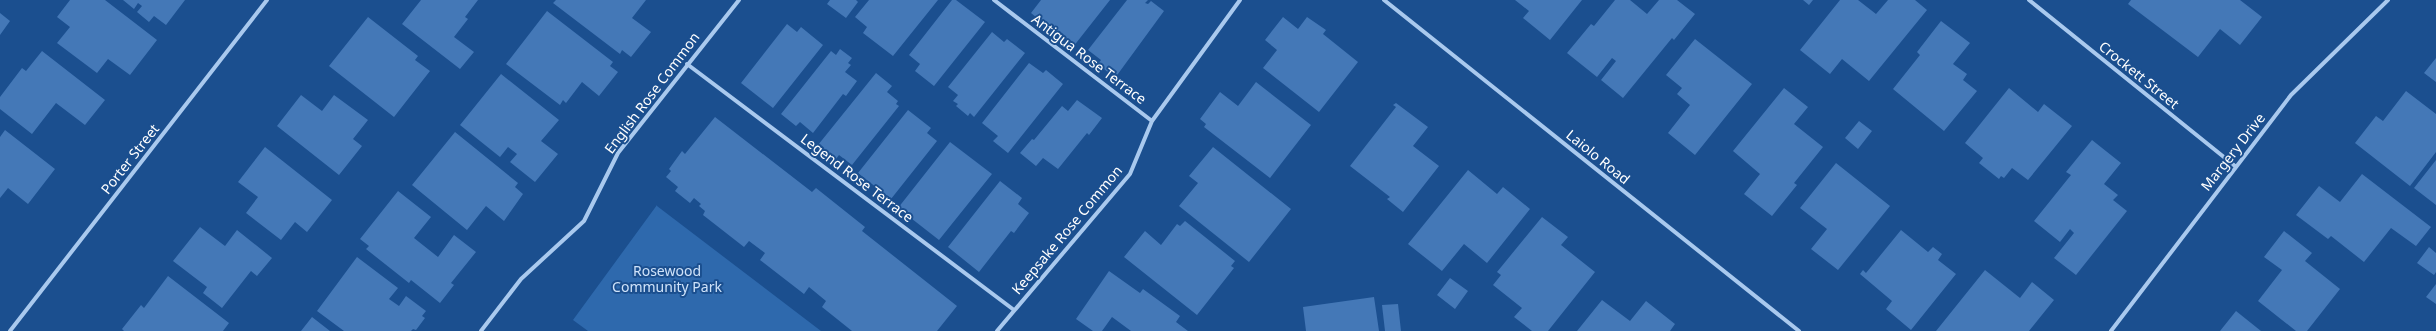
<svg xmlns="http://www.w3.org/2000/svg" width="2436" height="331" font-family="'Noto Sans',sans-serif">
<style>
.green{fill:#2e69ad}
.building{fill:#4478b7}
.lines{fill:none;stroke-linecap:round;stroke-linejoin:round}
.minor{stroke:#a9c9ee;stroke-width:4}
.labels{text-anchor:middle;stroke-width:4;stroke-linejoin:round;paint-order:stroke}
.street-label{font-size:14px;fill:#fff;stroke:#1b4f8f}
.park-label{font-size:14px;fill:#cfe3fa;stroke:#1b4f8f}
</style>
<rect width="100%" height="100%" fill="#1b4f8f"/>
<!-- green -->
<path class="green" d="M657,205V206L821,331H588L573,320Z"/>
<!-- building -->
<path class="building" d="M70,0H105L157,40L130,75L108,59L97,73L57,43L70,27L57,17Z
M123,0H185L166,25L154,16L149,22L137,12L142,6L138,3L134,9Z
M421,0H478L465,17L468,19L454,37L474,52L460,69L402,24Z
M556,0H646L632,18L651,32L631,57L622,50L620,54L553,3Z
M830,0H856L858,2L846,18L827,4Z
M869,0H938L893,56L863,33L867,27L855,17Z
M952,0H956L985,22L934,86L915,71L920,64L909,55Z
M1041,0H1110L1073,47L1031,13Z
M1127,0H1148L1145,3L1148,4L1151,1L1164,11L1115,78L1098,64L1101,60L1088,50Z
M1515,0H1582L1550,40L1523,18L1529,11Z
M1615,0H1630L1647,14L1659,0H1677L1695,14L1674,40L1672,38L1623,98L1601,80L1616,61L1612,58L1597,77L1567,53L1591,24L1594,26Z
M1803,0H1813L1809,5Z
M1840,0H1858L1876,14L1888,0H1915L1927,10L1869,81L1842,59L1830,74L1800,50Z
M2131,0H2240L2262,17L2240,45L2220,29L2198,57L2128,4Z
M547,11L613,62L610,66L618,72L599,96L582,82L566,103L563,100L560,105L506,64Z
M0,13L10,21L0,35Z
M368,17L418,56L415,60L430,71L394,117L329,66Z
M1283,17L1298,29L1307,17L1326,30L1323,34L1358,62L1319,112L1263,68L1277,50L1265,40Z
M1941,21L1970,43L1953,64L1967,74L1963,80L1977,91L1944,131L1893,89L1920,55L1917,52Z
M787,24L797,32L801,27L823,45L773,108L741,83Z
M992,32L1004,42L1007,39L1025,53L974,117L970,113L968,116L956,106L958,104L953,101L958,95L948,87Z
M1695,39L1752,84L1695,155L1668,133L1690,105L1677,94L1682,88L1666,75Z
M840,49L852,58L848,63L851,65L845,72L857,81L846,96L843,94L813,133L800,122L796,126L781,114L831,51L836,55Z
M42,51L105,100L85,125L56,103L32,134L0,109V97L22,68L26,71Z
M2436,58V82L2424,73Z
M1029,63L1043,73L1046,70L1063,84L1008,153L993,141L998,136L982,123Z
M876,73L892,86L887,92L898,101L896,104L899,106L852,165L839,155L836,159L818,145Z
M501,74L559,120L541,141L558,154L535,182L510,162L517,154L508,147L500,157L460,125Z
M1256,82L1311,125L1270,178L1204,127L1206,124L1200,119L1220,92L1238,106Z
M1784,88L1808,107L1794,124L1823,147L1794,183L1797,185L1772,216L1744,194L1760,174L1733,151Z
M2009,88L2038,112L2044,104L2072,126L2028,180L2012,168L2004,178L2001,176L1999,179L1979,163L1983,158L1965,143Z
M2406,91L2436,114V152L2410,186L2355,143L2376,116L2383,121Z
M301,95L322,111L334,95L368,120L353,139L362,146L339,175L277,126Z
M1077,100L1102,118L1089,135L1087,133L1058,169L1043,158L1036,166L1020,153L1032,139L1034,140L1062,106L1068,111Z
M1396,103L1428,127L1413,146L1439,166L1403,212L1387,199L1390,197L1350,166L1396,107L1393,105Z
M908,110L931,128L927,133L937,141L891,199L858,173Z
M715,117L812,192L816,188L865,227L862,231L957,306L937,331H852L822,307L826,301L809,287L804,294L760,260L765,253L749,241L744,247L703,215L705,211L699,206L701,204L694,198L690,203L675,191L678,187L666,177L671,171L669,169L682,151L685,154Z
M1859,121L1872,131L1858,149L1845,138Z
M5,130L55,169L28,204L8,188L0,198V137Z
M455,132L518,183L515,187L523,194L504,221L486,206L467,230L412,185Z
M2092,140L2121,163L2104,184L2118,195L2113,200L2127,211L2076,275L2054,258L2074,233L2070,229L2060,242L2034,221L2071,175L2066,172Z
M950,142L992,174L939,240L898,208Z
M265,147L332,200L307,232L295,222L281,240L246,213L258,197L238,182Z
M1213,147L1291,209L1249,262L1179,206L1198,183L1189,176Z
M2436,160V205L2414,188Z
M1836,163L1890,206L1838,270L1811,249L1827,229L1800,208Z
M1468,170L1497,194L1503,187L1530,209L1487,263L1464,244L1442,271L1408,244Z
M2362,174L2431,227L2416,246L2391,228L2364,262L2331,236L2328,239L2296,215L2319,186L2340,202Z
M1000,181L1022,198L1018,204L1029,213L1014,233L1011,231L979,272L948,247Z
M398,191L431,217L414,238L438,257L454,235L476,252L451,283L454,285L440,303L411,280L409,283L366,249L369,246L360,239Z
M1542,217L1568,237L1561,245L1595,272L1548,331H1532L1514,317L1522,308L1493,285L1501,275L1497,272Z
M1185,221L1235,261L1231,266L1234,268L1197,315L1124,257L1145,231L1161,245L1177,224L1180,226Z
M200,227L225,246L237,230L272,258L257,276L251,271L222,308L203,293L207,287L173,261Z
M1901,230L1928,252L1933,247L1942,254L1938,260L1956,274L1911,330L1886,309L1892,301L1860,274L1863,270L1866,273Z
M2284,231L2312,253L2305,261L2340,289L2307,331H2296L2258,301L2282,270L2264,257Z
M2429,247L2436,253V272L2434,275L2417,263Z
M357,257L398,288L389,299L399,306L406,296L426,311L422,316L425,318L416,330L413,329L411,331H344L317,311Z
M1985,270L2020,298L2032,282L2054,300L2029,331H1936Z
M1109,271L1140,293L1143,289L1180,316L1176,322L1188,331H1131L1112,317L1102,331H1093L1076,319Z
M168,276L229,323L223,331H124L122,329L141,305L144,308Z
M1450,278L1468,291L1455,309L1437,295Z
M2436,284V304L2426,297Z
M1374,297L1379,331H1306L1303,307Z
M1602,300L1630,321L1646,301L1675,324L1670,331H1577Z
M1398,304L1401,331H1385L1382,305Z
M2236,311L2261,331H2220Z
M312,317L330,331H301Z"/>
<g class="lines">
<!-- minor -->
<path class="minor" d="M994,0L1152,121
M1384,0L1799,331
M2029,0L2235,166
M687,64L1014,310
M10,331L267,0
M481,331L521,279L584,221L618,153L739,0
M997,331L1130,174L1152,121L1240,0
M2111,331L2291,95L2388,0"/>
</g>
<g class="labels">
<!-- street labels -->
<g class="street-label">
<text transform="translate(1089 59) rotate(37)" y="5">Antigua Rose Terrace</text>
<text transform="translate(2139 75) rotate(39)" y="5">Crockett Street</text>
<text transform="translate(652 93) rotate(-53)" y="5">English Rose Common</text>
<text transform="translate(2233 152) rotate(-52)" y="5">Margery Drive</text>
<text transform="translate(1598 157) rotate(39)" y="5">Laiolo Road</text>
<text transform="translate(130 159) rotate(-52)" y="5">Porter Street</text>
<text transform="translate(857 178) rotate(37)" y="5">Legend Rose Terrace</text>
<text transform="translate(1067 230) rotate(-50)" y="5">Keepsake Rose Common</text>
</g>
<!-- park labels -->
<g class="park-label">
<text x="667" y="276">Rosewood<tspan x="667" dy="16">Community Park</tspan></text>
</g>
</g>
</svg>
